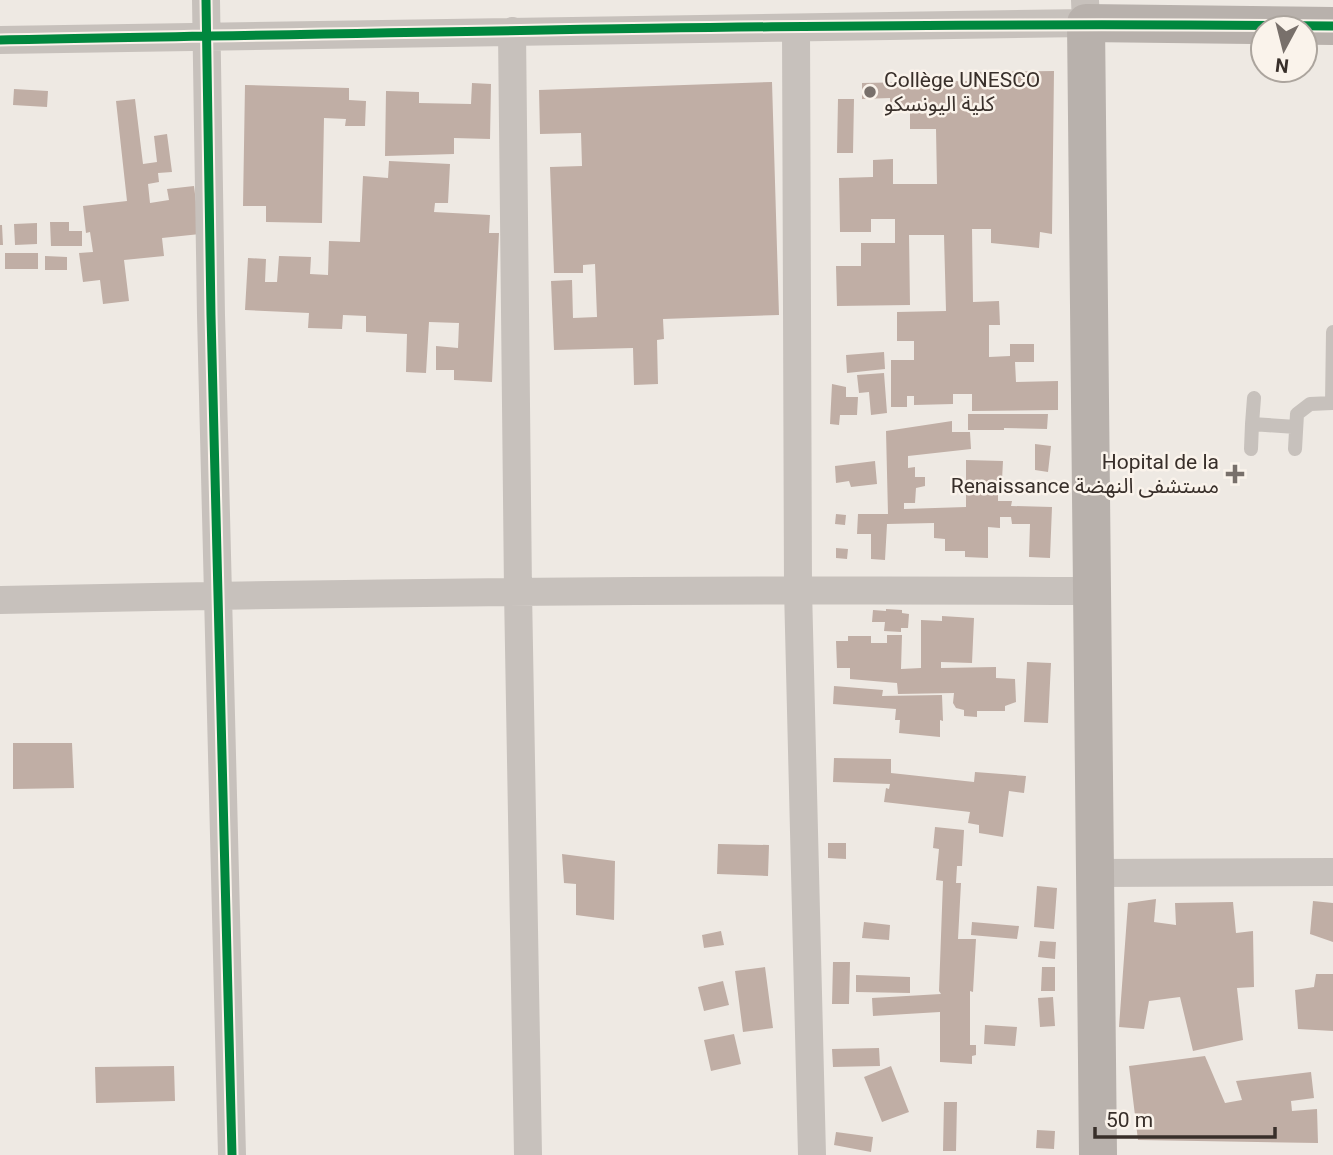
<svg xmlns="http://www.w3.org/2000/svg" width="1333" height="1155" font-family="Roboto,'Noto Sans Arabic',sans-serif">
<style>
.building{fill:#c0aea5}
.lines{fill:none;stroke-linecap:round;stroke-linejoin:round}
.lane{stroke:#c7c1bc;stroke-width:14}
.street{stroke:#c7c1bc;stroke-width:28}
.secondary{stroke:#b8b1ac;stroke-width:38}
.cycleway-casing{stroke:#faf3eb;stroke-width:13}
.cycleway{stroke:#00873e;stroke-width:9}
.poi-dot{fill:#78706b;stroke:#faf3eb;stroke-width:2.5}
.labels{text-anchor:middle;stroke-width:5;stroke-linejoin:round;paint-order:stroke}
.poi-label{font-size:21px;fill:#382f2a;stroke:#faf3eb;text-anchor:start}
</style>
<rect width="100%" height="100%" fill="#eee9e3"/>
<!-- building -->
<path class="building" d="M1054,71L1052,234L1040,232L1039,248L991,243V229H972L973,302L999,301L1000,325H989V357L1010,356V344H1034V362H1015L1016,382L1058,381V410L972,411V394H953V404L914,405V396H907V407H891V360H914V341H897V312L946,311L944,235H909L910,305L837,306L836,266H861V243H895V219H871V232H840L839,178L873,177V160L893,159V184H937L936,129H910V108L890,109V98L862,99V83L968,81L967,72Z
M772,82L779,315L663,319L664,339L657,340L658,384L634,385L633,348L554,350L551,281L572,280L573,318L597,317L595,264L583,265V273H554L550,167L582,166L581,133L540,134L539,90Z
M472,83L491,84L490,139L454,138V154L385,156L386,91L419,92V103L471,104Z
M245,85L349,88V100L366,101L365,126H345L346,119L324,118L322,223L266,222V206H243Z
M14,89L48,91L47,107L13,105Z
M135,99L143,164L157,162L154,136L167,134L172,172L158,173L159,182L148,184L150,203L169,200L167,189L194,186L200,234L162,238L164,256L124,260L129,301L103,304L100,280L83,282L79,253L93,252L90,232L86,233L83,206L127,201L116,101Z
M838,99H854L853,153H837Z
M389,161L450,164L448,203H435L434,212L490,215L489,233H499L492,382L454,380V370H436V346L458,348L459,323L429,322L426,373L406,372L407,334L366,332V316L343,315L342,329L308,328L309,313L245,310L248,258L266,259L265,282H277L279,256L311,257L310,274L328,275L329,241L360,242L363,176L388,178Z
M50,222H69V231H82V246H51Z
M37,223V244L15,245L14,224Z
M0,225H2L3,245H0Z
M5,253H38V269H5Z
M45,256L67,257V270H45Z
M884,352L885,369L847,373L846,355Z
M884,373L887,413L871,415L869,392L859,393L857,375Z
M832,384L846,387V397H858L857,415H840L839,425L830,424Z
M968,414H1048L1047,429L1004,428V430H968Z
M952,421V432H970L971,449L908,456V468L915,467V477H925V486L916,488L915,503H904V509L966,507V460L1003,461L1002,480H998V501H1012L1011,506L1052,507L1050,558L1029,557L1030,524H1012L1011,517H1000V528L988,527V558L965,557V551H945V539L934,538V523L887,524L885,560L871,559V534H857L858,514H888L886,431Z
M1035,444L1051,446L1048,472L1035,470Z
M875,461L877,484L851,487L849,481L836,483L835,466Z
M836,514L846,515L845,525L835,524Z
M836,548L848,549L847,559L836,558Z
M886,609L902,610V613L909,614L908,628H901V632L884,631L885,622H872L873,610L886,611Z
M942,616L974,618L972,663L941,662V668L996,667V678L1015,679L1016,702L1005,706V711H977V717L964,716V710L956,708L953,703L954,693L898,694L897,683L850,679V668H837L836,641H848V636H871V643H887V635H902L901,669L921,668V620L942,621Z
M1027,662L1051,663L1048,723L1024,722Z
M834,686L883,690L882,696L942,695L943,721L940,720V737L899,733L900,720H895L896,709L833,704Z
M13,743H72L74,788L13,789Z
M834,758L891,759V773L974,782L975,772L1026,776L1024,793L1009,791L1003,837L979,833V825L968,823L970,812L884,802L886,788L889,789L890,784L833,782Z
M935,827L964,830L962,866H957L956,883H961L958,939H976L973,992L970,991V1045H976V1055L972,1056V1064L940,1062V1012L873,1016L872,998L941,994L939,991L943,881L936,880L939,849L933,848Z
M828,843H846V859L828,858Z
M718,844L769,845L768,876L717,874Z
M562,854L615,861L614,920L576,915V884L564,883Z
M1037,886L1057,888L1054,929L1034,927Z
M1156,899L1154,922L1176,925L1175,903L1233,902L1236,933L1253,931L1254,987L1237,988L1243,1040L1193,1051L1180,997L1149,1001L1144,1029L1119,1027L1128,903Z
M1313,901L1333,903V942L1310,934Z
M864,922L890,925L889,940L862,938Z
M972,922L1019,926L1017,939L971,935Z
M721,931L724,945L704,948L702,935Z
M1040,941L1056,942L1055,959L1038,957Z
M833,962H850L849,1004H832Z
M765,967L773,1028L743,1032L735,971Z
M1042,967H1055V991H1041Z
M1316,974H1333V1031L1298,1029L1295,990L1314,987Z
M856,975L910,977V993L856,992Z
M723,981L729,1005L704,1011L698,987Z
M1053,997L1055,1026L1040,1027L1038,998Z
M985,1025L1017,1027L1015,1046L984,1044Z
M734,1034L741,1064L711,1071L704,1040Z
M879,1048L880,1066L833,1067L832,1049Z
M1205,1056L1225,1103L1242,1100L1236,1081L1311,1072L1314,1098L1291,1101L1292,1111L1317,1109L1318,1143L1138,1140L1129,1066Z
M174,1066L175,1101L96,1103L95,1067Z
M891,1066L909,1112L882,1122L864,1077Z
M944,1102H957L956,1151H943Z
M1037,1130L1055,1131L1054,1149L1036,1148Z
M836,1132L873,1137L871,1152L834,1145Z"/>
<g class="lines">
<!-- lane -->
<path class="lane" d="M1252,424L1254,398
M1251,449L1252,424L1296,427
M1295,449L1297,414L1310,404L1332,403L1333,332"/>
<!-- street -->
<path class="street" d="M206,0L211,315L232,1155
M796,28L798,589L812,1155
M512,31L518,591L528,1155
M0,40L1086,23L1085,0
M0,600C364,592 728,589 1092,591
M1096,873L1333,872"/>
<!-- secondary -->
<path class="secondary" d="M1098,1155L1086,23L1333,26"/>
<!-- cycleway casing -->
<g class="cycleway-casing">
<path id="cycleway" d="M206,0L211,315L232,1155
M0,40C444,32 889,21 1333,26"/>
</g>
<!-- cycleway -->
<use href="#cycleway" class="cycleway"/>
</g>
<!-- markers -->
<g class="poi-dot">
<circle cx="870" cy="92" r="7"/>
<path d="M1231.5 463.5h7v7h7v7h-7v7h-7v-7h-7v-7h7z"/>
</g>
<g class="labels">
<!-- poi labels -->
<g class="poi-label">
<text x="884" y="87">Collège UNESCO<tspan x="884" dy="24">كلية اليونسكو</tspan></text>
<text x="1219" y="469" text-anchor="end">Hopital de la<tspan x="1219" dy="24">Renaissance مستشفى النهضة</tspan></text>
</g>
</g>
<!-- north arrow -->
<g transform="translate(1284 49) rotate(187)"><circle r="33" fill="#faf3eb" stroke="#aca59e" stroke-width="2"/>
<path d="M0-5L12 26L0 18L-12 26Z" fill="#78706b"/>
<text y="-10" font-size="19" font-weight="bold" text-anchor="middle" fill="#382f2a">N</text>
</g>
<!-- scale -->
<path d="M1095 1127v10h180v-10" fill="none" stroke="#382f2a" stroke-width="3.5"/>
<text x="1106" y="1127" font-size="21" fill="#382f2a" stroke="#faf3eb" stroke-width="5" paint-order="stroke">50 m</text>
</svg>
